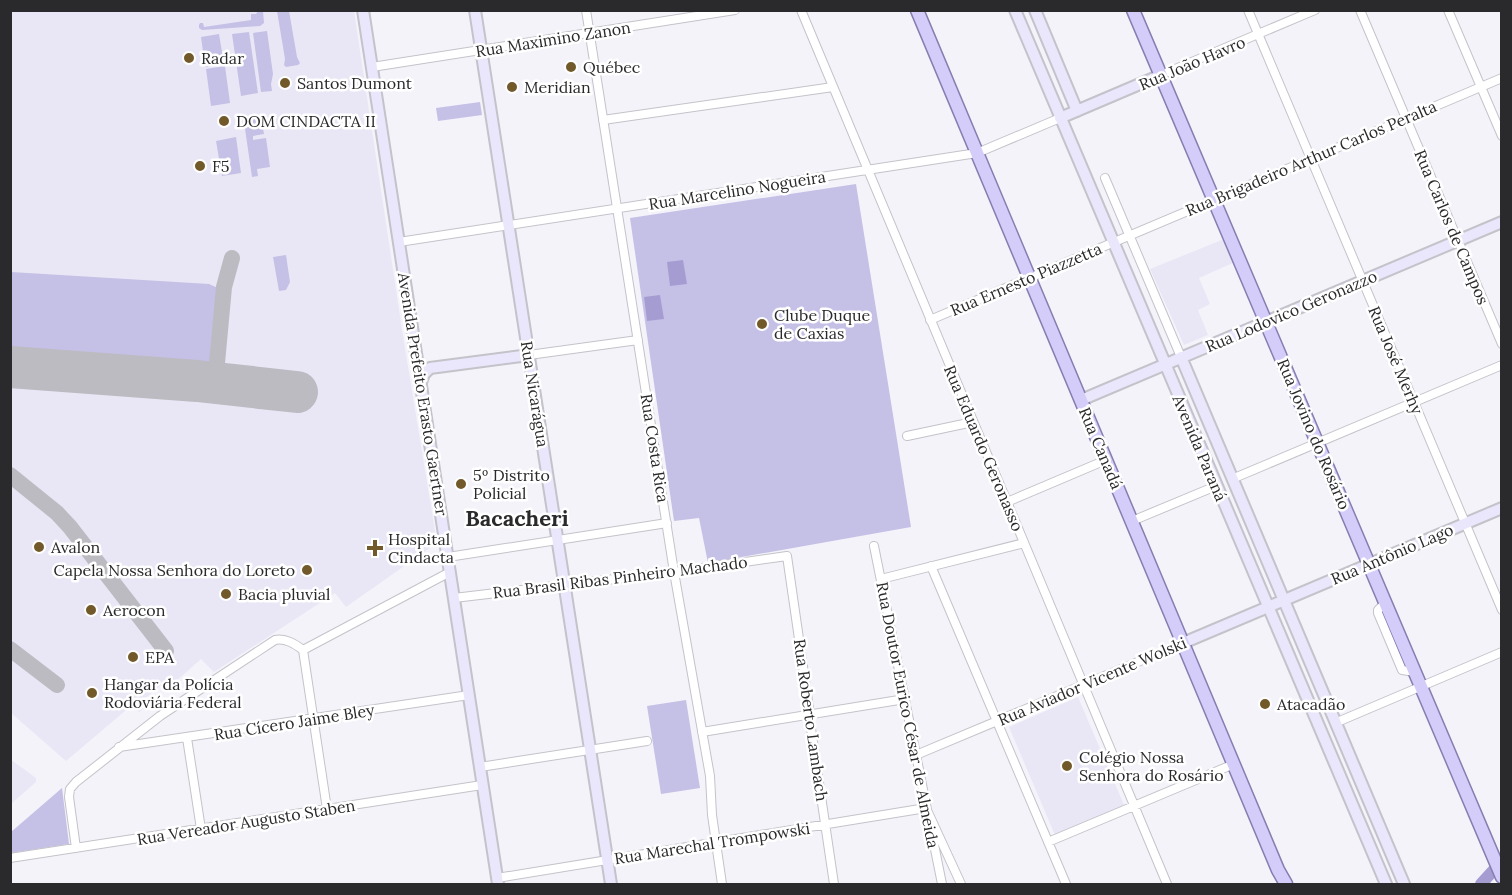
<svg xmlns="http://www.w3.org/2000/svg" width="1512" height="895" font-family="Lora,serif">
<style>
.built{fill:#e9e7f5}
.green{fill:#c5c0e6}
.water{fill:#a59dd2}
.lines{fill:none;stroke-linecap:round;stroke-linejoin:round}
.river{stroke:#a59dd2;stroke-width:12}
.taxiway{stroke:#bcbbc1;stroke-width:16}
.runway{stroke:#bcbbc1;stroke-width:42}
.street-casing{stroke:#c4c3c9;stroke-width:10}
.secondary-casing{stroke:#c4c3c9;stroke-width:14}
.primary-casing{stroke:#867eaf;stroke-width:15}
.street{stroke:#fff;stroke-width:8}
.secondary{stroke:#eae6fc;stroke-width:10}
.primary{stroke:#d4cdfa;stroke-width:12}
.poi-dot{fill:#72592a;stroke:#fff;stroke-width:2}
.labels{text-anchor:middle;stroke-width:5;stroke-linejoin:round;paint-order:stroke}
.street-label{font-size:16px;fill:#2a2a2c;stroke:#fff}
.poi-label{font-size:16px;fill:#2a2a2c;stroke:#fff;text-anchor:start}
.district-label{font-size:22px;font-weight:bold;fill:#2a2a2c;stroke:#fff}
</style>
<rect width="100%" height="100%" fill="#f4f3fa"/>
<!-- built -->
<path class="built" d="M11,11H354L403,336L437,543L346,607L335,593L214,672L201,659L174,683L169,679L143,700L147,705L139,712L133,709L132,705L66,761L11,713Z
M1224,239L1235,262L1199,278L1210,304L1198,310L1208,335L1184,345L1150,269Z
M1078,697L1124,805L1055,835L1009,727Z
M10,759L36,778V782L11,804Z"/>
<!-- green -->
<path class="green" d="M258,11H263L264,23L260,26L202,30L199,28V25L200,23H203L204,27L251,20V14H256Z
M277,11H289L297,57L300,63L298,65L286,67L284,65L285,59Z
M267,31L273,74L271,84L272,91L261,92L253,33Z
M249,32L258,93L241,96L232,34Z
M219,34L224,64L205,67L201,37Z
M225,66L230,103L211,106L206,69Z
M480,102L482,115L438,121L436,108Z
M261,117L264,134L253,136V140L266,138L270,167L257,169L258,176L252,177L244,122L250,121L251,119Z
M236,137L241,173L222,176L216,141Z
M856,184L911,527L708,563L699,518L674,521L630,218Z
M286,255L290,282L286,290L279,291L273,257Z
M11,272L209,284L218,288L214,364L209,370L11,353Z
M686,700L700,788L661,794L647,706Z
M62,788L69,844L11,853V832Z"/>
<!-- water -->
<path class="water" d="M683,260L687,284L670,286L667,262Z
M660,295L664,319L647,321L644,297Z"/>
<g class="lines">
<!-- river -->
<path class="river" d="M1481,884L1502,861"/>
<!-- taxiway -->
<path class="taxiway" d="M10,373L32,369
M197,381C208,378 213,373 217,363L224,287L232,258
M10,475L57,513L70,527L166,651
M10,649L57,685"/>
<!-- runway -->
<path class="runway" d="M10,367L197,381L297,392"/>
<!-- street casing -->
<g class="street-casing">
<path id="street" d="M586,10L674,572L710,776L712,815L722,884
M801,10L1167,884
M1248,10L1502,610
M1360,10L1502,344
M1448,10L1502,136
M372,67L735,10
M1161,75L1315,10
M603,120L833,87
M1105,178L1181,357
M399,242L977,153L1060,118
M930,320L1502,78
M529,355L638,340
M907,436L973,422
M1232,479L1502,365
M1007,502L1106,460
M1132,521L1216,486
M874,546L942,884
M448,557L667,523
M931,566L1066,884
M881,579L1024,543
M454,598L674,572L787,556L809,708V715L834,884
M1385,603L1378,610V613L1402,670L1415,672
M303,650L450,572
M303,650L327,809
M1335,723L1502,652
M702,732L905,699
M187,738L201,829
M119,747L469,695
M916,755L1183,643
M480,767L647,741
M1048,842L1234,764
M76,848L69,797L70,789L76,782L160,716L275,640C286,638 295,644 303,650
M10,858L482,785
M497,878L926,808L961,884"/>
</g>
<!-- secondary casing -->
<g class="secondary-casing">
<path id="secondary" d="M363,10L498,884
M475,10L611,884
M1015,10L1386,884
M1035,10L1077,111
M1060,118L1161,75
M1181,357L1404,884
M421,382L424,374L430,368L529,355
M1081,400L1502,222
M1183,643L1502,508"/>
</g>
<!-- primary casing -->
<g class="primary-casing">
<path id="primary" d="M917,10L1278,870L1286,884
M1133,10L1502,877"/>
</g>
<!-- street -->
<use href="#street" class="street"/>
<!-- secondary -->
<use href="#secondary" class="secondary"/>
<!-- primary -->
<use href="#primary" class="primary"/>
</g>
<!-- markers -->
<g class="poi-dot">
<circle cx="189" cy="58" r="6"/>
<circle cx="571" cy="67" r="6"/>
<circle cx="285" cy="83" r="6"/>
<circle cx="512" cy="87" r="6"/>
<circle cx="224" cy="121" r="6"/>
<circle cx="200" cy="166" r="6"/>
<circle cx="762" cy="324" r="6"/>
<circle cx="461" cy="484" r="6"/>
<circle cx="39" cy="547" r="6"/>
<path d="M372 539h6v6h6v6h-6v6h-6v-6h-6v-6h6z"/>
<circle cx="307" cy="570" r="6"/>
<circle cx="226" cy="594" r="6"/>
<circle cx="91" cy="610" r="6"/>
<circle cx="133" cy="657" r="6"/>
<circle cx="92" cy="693" r="6"/>
<circle cx="1265" cy="704" r="6"/>
<circle cx="1067" cy="766" r="6"/>
</g>
<g class="labels">
<!-- street labels -->
<g class="street-label">
<text transform="translate(553 39) rotate(-9)" y="6">Rua Maximino Zanon</text>
<text transform="translate(1192 63) rotate(-23)" y="6">Rua João Havro</text>
<text transform="translate(1311 158) rotate(-23)" y="6">Rua Brigadeiro Arthur Carlos Peralta</text>
<text transform="translate(737 190) rotate(-9)" y="6">Rua Marcelino Nogueira</text>
<text transform="translate(1452 227) rotate(67)" y="6">Rua Carlos de Campos</text>
<text transform="translate(1026 279) rotate(-23)" y="6">Rua Ernesto Piazzetta</text>
<text transform="translate(1291 311) rotate(-23)" y="6">Rua Lodovico Geronazzo</text>
<text transform="translate(1396 360) rotate(67)" y="6">Rua José Merhy</text>
<text transform="translate(423 394) rotate(81)" y="6">Avenida Prefeito Erasto Gaertner</text>
<text transform="translate(535 394) rotate(81)" y="6">Rua Nicarágua</text>
<text transform="translate(1314 434) rotate(67)" y="6">Rua Jovino do Rosário</text>
<text transform="translate(655 448) rotate(81)" y="6">Rua Costa Rica</text>
<text transform="translate(984 448) rotate(67)" y="6">Rua Eduardo Geronasso</text>
<text transform="translate(1101 448) rotate(67)" y="6">Rua Canadá</text>
<text transform="translate(1200 448) rotate(67)" y="6">Avenida Paraná</text>
<text transform="translate(1392 554) rotate(-23)" y="6">Rua Antônio Lago</text>
<text transform="translate(620 577) rotate(-7)" y="6">Rua Brasil Ribas Pinheiro Machado</text>
<text transform="translate(1092 681) rotate(-23)" y="6">Rua Aviador Vicente Wolski</text>
<text transform="translate(908 715) rotate(79)" y="6">Rua Doutor Eurico César de Almeida</text>
<text transform="translate(811 720) rotate(82)" y="6">Rua Roberto Lambach</text>
<text transform="translate(294 722) rotate(-9)" y="6">Rua Cícero Jaime Bley</text>
<text transform="translate(246 822) rotate(-9)" y="6">Rua Vereador Augusto Staben</text>
<text transform="translate(712 843) rotate(-9)" y="6">Rua Marechal Trompowski</text>
</g>
<!-- poi labels -->
<g class="poi-label">
<text x="201" y="64">Radar</text>
<text x="583" y="73">Québec</text>
<text x="297" y="89">Santos Dumont</text>
<text x="524" y="93">Meridian</text>
<text x="236" y="127">DOM CINDACTA II</text>
<text x="212" y="172">F5</text>
<text x="774" y="321">Clube Duque<tspan x="774" dy="18">de Caxias</tspan></text>
<text x="473" y="481">5º Distrito<tspan x="473" dy="18">Policial</tspan></text>
<text x="388" y="545">Hospital<tspan x="388" dy="18">Cindacta</tspan></text>
<text x="51" y="553">Avalon</text>
<text x="295" y="576" text-anchor="end">Capela Nossa Senhora do Loreto</text>
<text x="238" y="600">Bacia pluvial</text>
<text x="103" y="616">Aerocon</text>
<text x="145" y="663">EPA</text>
<text x="104" y="690">Hangar da Polícia<tspan x="104" dy="18">Rodoviária Federal</tspan></text>
<text x="1277" y="710">Atacadão</text>
<text x="1079" y="763">Colégio Nossa<tspan x="1079" dy="18">Senhora do Rosário</tspan></text>
</g>
<!-- district labels -->
<g class="district-label">
<text x="517" y="526">Bacacheri</text>
</g>
</g>
<!-- border -->
<rect width="1512" height="895" fill="none" stroke="#2a2a2c" stroke-width="24"/>
</svg>
